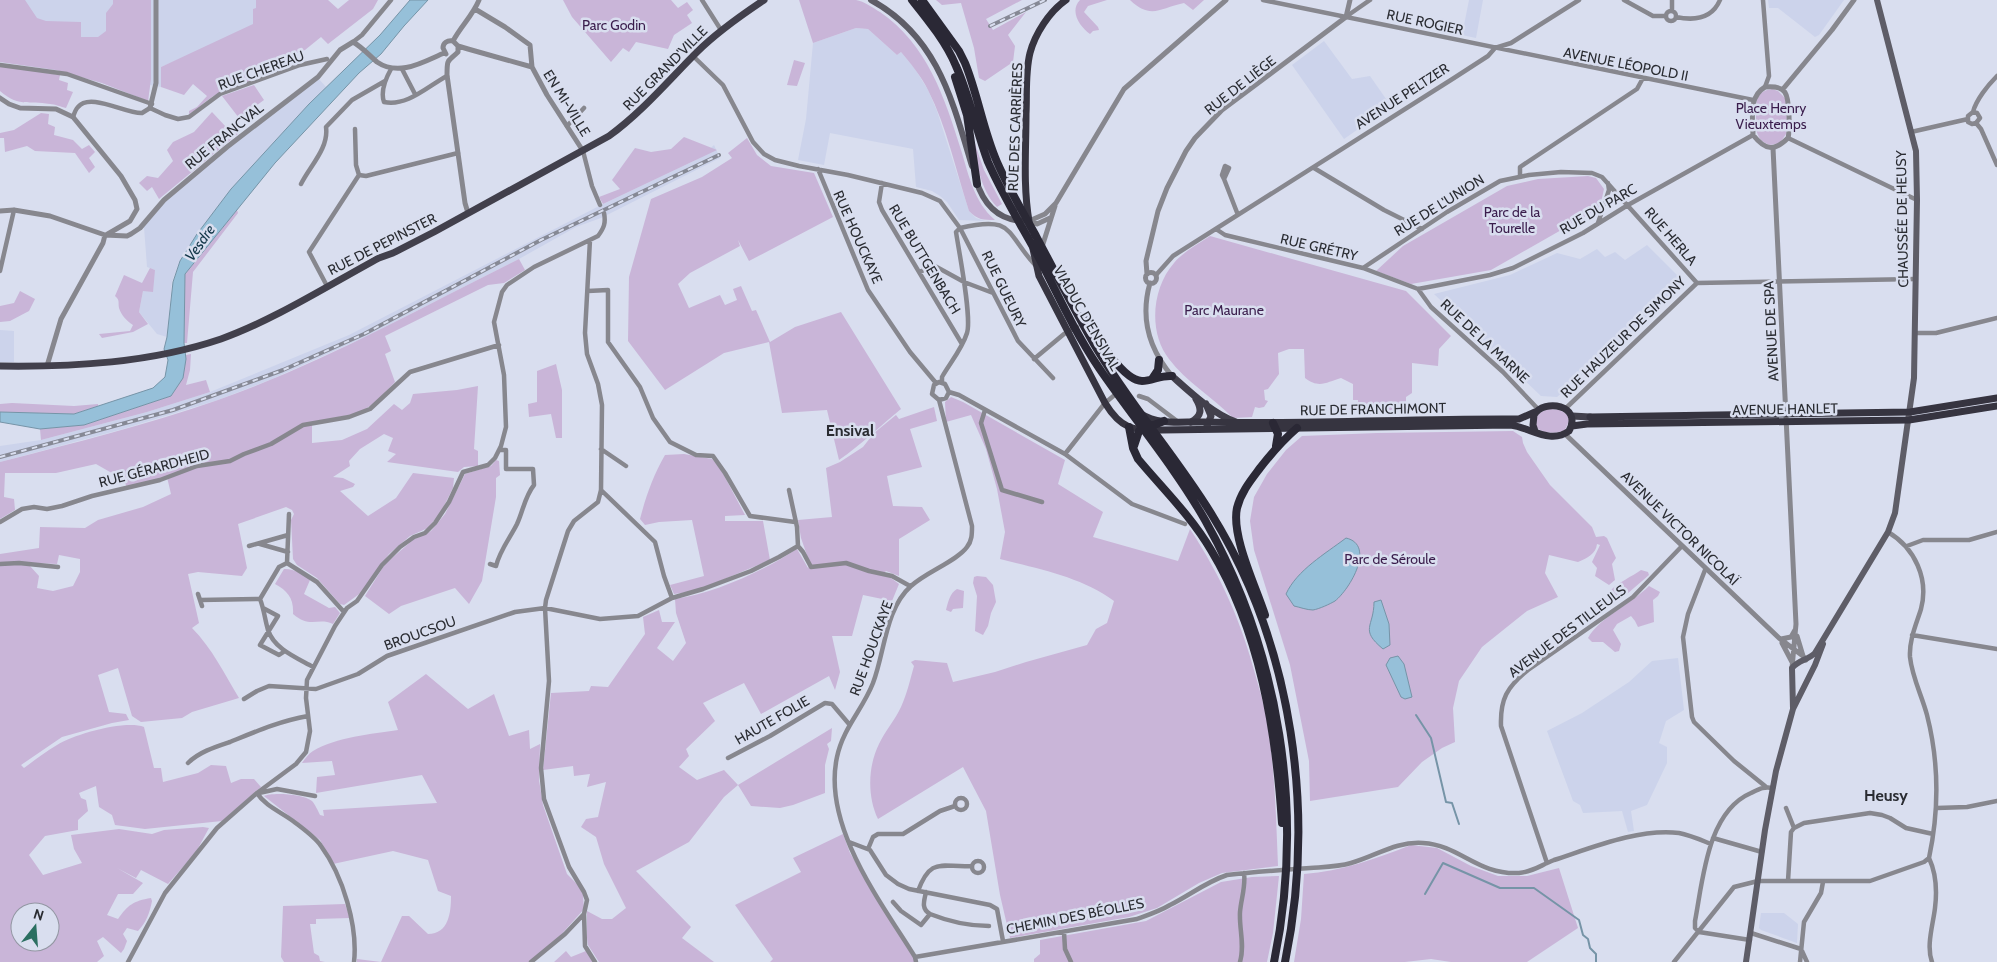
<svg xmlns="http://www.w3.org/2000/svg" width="1997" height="962" font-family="Cabin,sans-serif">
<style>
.built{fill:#ccd3eb}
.green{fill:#c9b5d8;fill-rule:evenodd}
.water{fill:#96c0d9;stroke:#7694a7}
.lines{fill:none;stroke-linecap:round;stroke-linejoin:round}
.stream{stroke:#7694a7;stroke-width:2}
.minor{stroke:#87878e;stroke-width:4.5}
.tertiary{stroke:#87878e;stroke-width:5}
.secondary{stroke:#5e5d67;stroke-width:6}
.primary{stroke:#42404c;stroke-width:7}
.trunk{stroke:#363440;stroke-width:7}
.motorway{stroke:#2a2835;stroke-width:8}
.rail-casing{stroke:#868995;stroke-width:4}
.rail{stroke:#d9deef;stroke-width:2;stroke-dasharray:5.5;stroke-linecap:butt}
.labels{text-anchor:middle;stroke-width:5;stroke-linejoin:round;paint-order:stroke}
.street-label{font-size:14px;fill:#2a2c32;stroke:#d9deef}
.park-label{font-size:14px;fill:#3a1d4c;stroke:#d9deef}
.water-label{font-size:15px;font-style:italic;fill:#113547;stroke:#d9deef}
.quarter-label{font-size:16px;font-weight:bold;fill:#2a2c32;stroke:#d9deef}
</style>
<rect width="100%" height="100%" fill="#d9deef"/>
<!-- built -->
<path class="built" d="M0,0H315L161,67V87L150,85L148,101L102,83L56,70L0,62Z
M1469,0H1483L1476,38L1462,35Z
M1768,0H1844L1819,35L1815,37L1778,8H1769Z
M856,28L868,29L897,55L901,52L915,69L928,90L937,111L969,211L976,218L985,221L959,220L947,202L940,196L932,191L916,187L913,149L830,133L824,165L798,160L806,119L813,43Z
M1324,41L1352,79L1370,76L1391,106L1344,139L1292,65Z
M318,78L326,87L309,104L231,189L197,234L180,261L172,282L167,337L157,334L139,312L143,291L155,270L147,267L144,227L162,205L229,146Z
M714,145L720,158L601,218L576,227L519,259L365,337L272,379L218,400L123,429L0,462V446L41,440L147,412L210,392L349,335L603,204L700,158Z
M1647,245L1686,284L1557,397L1541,396L1434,294L1510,275L1557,253L1580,259L1597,249L1605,257L1615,252L1625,260Z
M0,330L14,331V362H0Z
M1678,658L1684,710L1666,721L1659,743L1667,747V763L1647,805L1631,811L1634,831L1628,832L1622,811L1583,813L1580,805L1573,801L1547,731L1582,713L1629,682L1652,661Z
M1761,913H1784L1798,924L1797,943L1761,930L1759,928Z"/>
<!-- green -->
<path class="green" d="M0,0H25L37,18L46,21L81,22V37H98L106,31V13L113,4V0H151V79L148,101L102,83L56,70L0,62Z
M256,0H328L338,9L349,0H378L373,9L328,44L321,37L305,50L246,72L251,81C237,86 220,90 208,100C201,105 197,110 189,114V111L197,107L207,96L193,84L184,95L161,87V67L253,24V9L256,8Z
M563,0H671L678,8L687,2L693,10L687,15L692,23L674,35L668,49L636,42L629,52L623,48L611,62L572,17Z
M799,0C818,0 838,0 856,0C864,1 873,8 880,12C927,44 945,98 961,150C969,176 974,202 995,220C983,220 978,220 969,211C956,171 947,127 928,90C921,76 911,64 901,52L897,55L868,29L856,28L813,43Z
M936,0H1022L986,19L993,30L1026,12L1008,35L1015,46L1013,62L985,81L979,78L974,48L961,3L942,5Z
M1080,0H1107L1088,6L1084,12L1098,27L1099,30L1093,31L1090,34C1080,27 1069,11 1080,0Z
M1130,0H1204L1193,10L1184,3C1160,8 1151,20 1130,0Z
M794,60L805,63L797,86L787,85Z
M0,66L60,75L59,80L68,83L67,90L73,92L66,108C61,107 55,104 50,104C28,100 20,108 0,91Z
M254,85L264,100L239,118L222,96Z
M1772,89L1778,91L1786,99L1787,129L1786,134L1780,143L1770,145C1765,143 1760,141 1758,135C1756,131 1756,124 1756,119C1756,105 1754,91 1772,89Z
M212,112L227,128L232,125L239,133L159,199L152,187L147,191L139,183L147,176L158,178L173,161L167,150L173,142L194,132Z
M41,113L49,114L48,124L55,127L54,135L73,140L82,149L89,145L95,152L89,158L95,167L89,173L75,153L35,151L27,146L5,152L4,138H0V133L14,130Z
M684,137L717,150L603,204L599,197L620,189L612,180L635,148L651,152L671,149Z
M747,138L757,155L771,166L814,173L833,217L749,261L738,240L740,246L690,273L678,284L689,308L720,295L725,305L737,300L733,289L741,286L752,311L756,310L770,342L795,327L841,312L901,409C880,426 861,445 839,460L827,410L782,413L769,342L724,353L665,390L628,341L629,277L651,199L702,177L732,158L728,153Z
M974,141L984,170L1002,204L997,207C980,189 977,164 974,141Z
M1588,176L1596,178L1604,189L1602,198L1598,209L1491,270L1411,284L1376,271L1403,246L1507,186L1538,179Z
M237,210L238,213L193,272L187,343H184L185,274Z
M1210,236L1406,291L1451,336L1439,349L1438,366L1412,363V393L1406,397V414L1360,415L1358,407V400H1353V384L1341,378C1327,382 1319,389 1305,378L1304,349H1289L1278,353L1279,374L1268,389L1264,390L1265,400L1268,401L1264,407L1259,408L1255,407L1252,417L1233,418C1213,397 1186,382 1169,359C1148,332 1152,288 1174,263C1183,252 1198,244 1210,236Z
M519,259L525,270L504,283L488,285L385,336L391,351L385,354L395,382L378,400L360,413L312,422V443L342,440L367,429L394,404L402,410L410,403L413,394L457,390L478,386L474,449L478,451V466L464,467L458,472L387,462L396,454L388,451L393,438L384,434L360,449L349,461L350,466L333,477L343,478L355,484L353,487L340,491L368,516L396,498L413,473L454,478L453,488L441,512L428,528L410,536L389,554L362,592L344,605L340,604L317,578L297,565L293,559L291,520L294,514L292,510L286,507L238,524L247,568L242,576L198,572L188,574L199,623L192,628C212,648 225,675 239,698L192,712L182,718L141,722L132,716L118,668L98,675L109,712L126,714L129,720L112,723L62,737L21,765L24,768C35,760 45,752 57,745C75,734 125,720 144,727L154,768H161L163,782L198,773L211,765L226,766L231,783L241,779H254L261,787L222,821L145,829L115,825L112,815L99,807L96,786L79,793L81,798L86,800L88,811L78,820V830L45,836L29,855L43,875L82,863L74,849L71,835L119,829L152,834L164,830L203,827L209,828L196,852L168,884L141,870L136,878L117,868L143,883L133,894H118L107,915L118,919C128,905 133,901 151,898L152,901C150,912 146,923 138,931L127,928L123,934L127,941L124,949L121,953L103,937L97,941L104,956L97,962H0V565L11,563L30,566L39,576L37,588L53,591L73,586L80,572V559L59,555L57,564L15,562L0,563V554L39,548L40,527L85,528L98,520L143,507L171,494L167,477L127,488L124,480L96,464L56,473H5L4,497L14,499L15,510L0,519V462C73,443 147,425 218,400C323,363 420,308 519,259ZM20,912H50V942H20Z
M150,268L155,270L153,292L143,291L139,312L148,324L133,332L102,338L99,334L130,331L133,325C127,321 121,315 119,308C118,302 120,300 115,296L124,275L142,283Z
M20,291L35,299L29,311L10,321L0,322V306L14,303Z
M191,354L190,370L186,385L206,380L210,392L147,412L41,440L40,429L84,425L171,396L183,378L186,355Z
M556,364L562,390V438H556L551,414L529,417L528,404L537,402V371Z
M951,397L963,402L1065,460L1058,484L1103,512L1093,537L1178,561L1190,529C1222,578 1241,621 1256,677C1260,692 1265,707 1267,721C1275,769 1276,817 1278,866L1222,873L1199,883L1157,908L1129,917L1010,938L1000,895L986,811L963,767L878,819C867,796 868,766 879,744C885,731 895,720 901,707C907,694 910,680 914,666L911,662L915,660L947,663L953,682L995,672L1026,662L1087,645L1096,629L1107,623L1114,601C1082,577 1038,569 1000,559L1005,532L997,489L986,449L971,415L946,422L945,402Z
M12,403L74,406L98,404V406L74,414L0,412V404Z
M934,407L937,421L910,429L922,467L887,476L893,506L922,507L930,520L899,539V576L886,571L884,573L899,584L892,601L863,595L852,636H832L840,672L835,690L829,676L761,714L744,683L703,703L715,721L686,749L689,756L679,767L697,780L724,770L738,785L832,728L831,741L827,744L829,749L825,765V793L793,805L780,808L751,806L738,785L724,797L689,842L636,871L691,927L682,938L714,962H599L588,945L587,938V911L602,919H612L626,908L604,864L596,837L581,827L586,819L598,817L606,782L587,787L590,774L574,776L573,766L543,770L551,693L589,691L591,686L608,687L645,634L643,617L659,610L662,622H675L657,648L673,661L686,643L676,613L675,599C715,593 763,571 797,549L808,568L810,564L801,538L798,520L832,517L826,468L840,462L863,447L874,433L896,415L899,419Z
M1549,409L1560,410L1568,415L1569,421L1565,430C1556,434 1545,434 1537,428C1534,416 1539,412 1549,409Z
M1513,431L1522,437L1523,443L1527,452L1550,485L1592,527L1596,537L1604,536L1607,538L1616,558L1612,564L1615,580L1609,585L1595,576L1597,568L1592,562L1600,545L1597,544C1596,554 1587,558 1578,562L1549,555L1545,573L1558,597L1527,611L1482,647L1459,681L1453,708L1455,742L1442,748L1422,762L1398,787L1310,801L1309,761L1290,665L1254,550L1250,521L1254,497L1267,474L1286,450L1302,436L1377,433Z
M684,454L712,459L719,466L745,515L725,516V521H763L770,560L696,591L674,594L670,585L704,576L692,520L659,522L645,525L640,519C646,496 653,476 665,455Z
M496,460L499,461L500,475L496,478V497L482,581L469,604L455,588L401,606L389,614L365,596L385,564L414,539L431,531L445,514L465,474L491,466Z
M284,569C292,568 304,574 310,580L304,594L329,608L335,607L340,613L333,624C318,617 310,629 293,614C294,599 288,591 275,584Z
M1641,570L1648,572L1649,575L1620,600L1612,594L1611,590C1617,583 1633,576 1641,570Z
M977,576L986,577L993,585L996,602L991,613L988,626L983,635L975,631L977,596L973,583L974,577Z
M1649,586L1660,592L1658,596L1653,600L1654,622L1638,627L1635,621L1631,616L1617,624L1613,630L1621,644L1619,651L1615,652L1603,642H1592L1588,638C1599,618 1632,603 1649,586Z
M957,589L964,591L963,608L953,609L951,612L946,610C948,602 950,593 957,589Z
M426,674L468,709L494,694L509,736L529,730L530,749L540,744L539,780L543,805L567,874L579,886L583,895L584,909L559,937L530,962H357V959L381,962L402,916H409L428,934C449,934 451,912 451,896L438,891L428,860L393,851L333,864L320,840L264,796C272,792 304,794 312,801C315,804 318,811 320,815L324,816L323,810L437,803L422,775L316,793L317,777L335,775L332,761L302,763C305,759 308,754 313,751C336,737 372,734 398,730L388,702Z
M843,834L850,853L916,962H770L773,959L735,905L801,872L793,858Z
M1411,845L1437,848L1471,866L1498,876H1527L1559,868L1578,928L1527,962H1451L1431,959L1405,962H1294L1301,919L1304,874C1342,871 1375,859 1411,845Z
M1279,876L1273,933L1267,962H1034V959L1040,954V940L1146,921L1221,882L1252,877Z
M345,904L350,918L316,919V924H310L314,953L319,956L320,961L325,962H284L281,957L283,906Z
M566,951L571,957L586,951L594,962H554Z"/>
<!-- water -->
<path class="water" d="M410,0H428L404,26L381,54L359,73L275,163L185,274L184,343L186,359L183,378L171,396L84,425L40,429L0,422V412L74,414L153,388L165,377L168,360L164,349L167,337L173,282L180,261L197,234L231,189L309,104L380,35Z
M1346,538C1376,545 1350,589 1335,601C1330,604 1319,609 1313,610C1307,610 1299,607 1294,606L1286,594C1297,570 1325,554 1346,538Z
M1381,600L1389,624L1390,645L1383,649C1359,629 1374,627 1374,602Z
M1398,656L1404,664L1412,697L1405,699L1401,697L1386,665L1390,658Z"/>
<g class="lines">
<!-- stream -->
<path class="stream" d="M1416,715L1431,738L1446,802L1452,803L1459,824
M1425,894L1443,863L1500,888H1534L1579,920L1583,935L1588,939L1590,948L1596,954V962"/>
<!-- minor -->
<path class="minor" d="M702,0L721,30
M1263,0L1753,100
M1624,0L1653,16H1666
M1763,0L1769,76L1765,87
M1672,10V0
M1666 16a5 5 0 1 1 10 0a5 5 0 1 1-10 0Z
M1347,16L1370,0
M1676,17C1695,21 1712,19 1720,0
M353,42L362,35L391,0
M693,56L723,85L753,142L764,154L775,160L799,166L848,175L922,193L940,201L960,228L1018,341L1053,378
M0,65L67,74L152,104
M391,69C386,78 380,91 384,102C407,107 428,86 447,76
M402,69L415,94
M1973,112L1968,116V122L1972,124L1976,123L1981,129L1997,165
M1973,112C1976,100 1988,85 1997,76
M1973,112L1977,113L1980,118L1976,123
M73,117C74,114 76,109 78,107C90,92 126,114 142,113L150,108L165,115L178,119L189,117L220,94L300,65L327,59
M567,126L584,108
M355,129L356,165L359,175
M1911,132L1968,119
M1788,138L1917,200
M583,151L592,186L600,205
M1314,168L1384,210L1422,229
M818,169L868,290L910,352L936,383
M359,175L366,176L458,153
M1520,177V167L1637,89L1643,78
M1224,179L1222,175L1225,166L1229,168L1224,179L1238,215
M882,183L879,202L882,210L962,344
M301,184C310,166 329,148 326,127L352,100L385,81
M1598,223L1609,190L1608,183
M960,228C1015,215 1005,233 1036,266
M1216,229L1225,235L1363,268L1418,289L1434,286L1490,275L1513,268L1583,233L1628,205L1753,135
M590,240L585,333L587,354L598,384L602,405L601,490L598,502L574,521L568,531L546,600L545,608L549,681L541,768L544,799L569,867L584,892L587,900L584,914L585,946L595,962
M1363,268L1447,212L1500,181L1529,175L1561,172L1592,173L1602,177L1697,283
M0,271L14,210
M920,272L933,265L964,282L993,293
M1156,275L1173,256L1454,78L1488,56L1495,48L1511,43L1579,0
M1697,283L1916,279
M327,286L309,252L359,175
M1418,289L1431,307L1503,372L1538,409
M588,291L608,290V342L640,387L653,418L670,442L696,455L713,456L725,473L750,516L795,522
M1916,333H1936L1997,318
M1034,359L1064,334L1077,327
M942,382V377C950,363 962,349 967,333C972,317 959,252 956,232L960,228
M949,392L959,395L1065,454L1132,504L1185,524
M1139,396L1148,399L1177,421
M939,400L932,394L934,385L939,382L945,384L949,392
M939,400L946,398L949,392
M1565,409L1697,283
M985,410L981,423L1002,490L1042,502
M601,449L626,466
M1065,454L1105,403L1117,393
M601,490L655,542L664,576L672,598
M789,490L797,527L798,546
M289,514L287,563L279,567L260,599C264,609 265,620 268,630C274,649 297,658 313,667
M0,522L22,509L34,507L47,509L62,506L92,496L160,480L197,466L230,461L244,454L271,444L303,425L349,417L370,409L410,372L499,345
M1888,532C1915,548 1929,579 1921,609C1916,625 1909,640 1910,657C1912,677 1922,696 1927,715C1939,762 1939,811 1929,858
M260,544L288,552
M249,546L288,535
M798,546L803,552L811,567L846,563L869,571L892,576L910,586
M1907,546L1923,540H1969L1997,532
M287,563L317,582L344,612
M0,564L19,563L58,567
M490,564L496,566C500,550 510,538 517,524C523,511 525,496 534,485L533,469H506V450H499
M1705,570L1688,614L1683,637L1692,717L1694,722L1734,761L1765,786
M198,594L202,606
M200,600L260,599
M263,608L278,616L260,645L279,655L285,651
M1912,635L1997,649
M244,699L257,691L269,686L316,689L358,674L387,656L515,612L545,608L600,619L638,616L672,598L703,589L751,571L779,557L798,546
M728,758L770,736L825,703L832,704L849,724
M188,763C199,752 215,747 230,742C257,731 280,721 308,716
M257,793C265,806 281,812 293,821C302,828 315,837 321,846C343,876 358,926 354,962
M259,793L277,789L315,796
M955 804a6 6 0 1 1 12 0a6 6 0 1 1-12 0Z
M1786,808L1794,828L1791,832L1788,881
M1937,808L1967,807L1997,801
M1794,828L1804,823L1870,813L1882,815L1890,818L1906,828L1933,834
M1713,838L1762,852
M849,842L870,850L886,875L898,884L909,889L990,905L997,909L1003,941
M868,849L873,837L878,834H903L940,811L955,806
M1929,858C1936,873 1937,892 1935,908C1933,925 1926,946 1932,962
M972 867a6 6 0 1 1 12 0a6 6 0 1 1-12 0Z
M1547,863L1501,726C1500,699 1507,687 1528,670L1633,597L1682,546
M918,891C931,856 942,868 972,866
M893,902L901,911L921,925L930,914C921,909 924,901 926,892
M930,914C950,922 968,926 989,926
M1064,932L1065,949L1071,962
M1699,932L1695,928V921C1703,880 1707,812 1751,793C1759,789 1764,786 1773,788
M1699,932L1750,940
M1751,933L1801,949
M1802,951L1807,962
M915,957L1137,919C1148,915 1160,911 1170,905C1190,895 1206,882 1227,875C1254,872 1282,870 1310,868C1323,867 1338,867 1351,863C1376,856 1396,841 1423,843C1460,845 1477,875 1519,873C1533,872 1541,865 1554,860C1591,848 1639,828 1679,833C1690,835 1701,840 1711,844
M128,962L165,893L217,828L257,793L296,764L306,752L310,731L306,698L307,680L335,626L347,608L357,601L382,565L400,547L414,537L425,533L435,523L449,502L463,472L488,465L495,458L501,446L506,427L504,375L494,322L502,292L507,285L534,267L598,236C604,228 606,223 604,213
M531,962L565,934L584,914
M916,962L915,957C881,902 822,826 837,757C843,728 863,709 873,683C885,652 885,609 911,586C926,572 957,561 967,547C972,541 972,534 972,526L939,400
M1240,962C1245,945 1239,929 1240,912C1241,899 1246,886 1244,873
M1674,962L1734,887L1758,881H1870L1924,862L1929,858
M1800,962L1804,922L1821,893L1823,882"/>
<!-- tertiary -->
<path class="tertiary" d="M475,9L505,27L530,45L532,67L547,95L583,151
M453,41L458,46L468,49L532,67
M453,41C461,26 473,15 479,0
M458,46V52C448,62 447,57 447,75L465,203L468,213
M446,54L443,48C443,43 447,40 453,41
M1765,87C1787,85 1788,94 1789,114C1789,122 1790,130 1788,138C1774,152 1765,150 1753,135C1753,118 1748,97 1765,87Z
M1783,89L1832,30L1854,0
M0,98L9,104L20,108L56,109L73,117L121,176L135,200L137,209L130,221L106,235
M150,108L156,83V0
M1773,148L1796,624L1792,668
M0,211L14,210L50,216L105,235L127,236L131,234L140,228L164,200L227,147L318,77L340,50L353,42C362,47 369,55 377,62C399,77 423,62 444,53
M1029,221L1045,214L1056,203L1124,89L1226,0
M1029,221L1037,224L1050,218
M1042,247L1055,206
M1145.5 278a5.5 5.5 0 1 1 11 0a5.5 5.5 0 1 1-11 0Z
M1147,274L1146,261L1158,211L1167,188L1186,151L1195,138L1222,110L1346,17L1350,0
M1150,283C1140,318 1149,349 1172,376
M47,366L61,319L103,243L105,235
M1565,434L1779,638L1803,656L1806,660
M1797,636L1803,656
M1781,639L1791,637L1795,630
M1782,643L1792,662"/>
<!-- secondary -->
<path class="secondary" d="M871,0C937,36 952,99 972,166
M976,180C983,203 997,219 1021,221
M1793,709L1792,668C1798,660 1808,660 1815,653L1888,532L1895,513L1914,378L1917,200L1916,151L1877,0
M1746,962L1765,830L1776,771L1793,709L1815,665L1823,644"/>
<!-- primary -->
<path class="primary" d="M0,366C74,367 150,363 221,339C274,320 329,285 379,258L393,253L434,232L609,136C642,112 668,81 697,52C717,32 740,16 764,0
M1172,376C1190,392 1213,414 1236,422
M1206,404L1211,416L1207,426
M1572,416L1590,417
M1191,422C1202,416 1202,409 1196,399"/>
<!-- trunk -->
<path class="trunk" d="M1029,221C1023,186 1026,150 1026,114C1027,94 1025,73 1030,53C1035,34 1049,12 1066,0
M1033,249L1039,276L1105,403C1121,429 1133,431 1162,430L1510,425C1530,427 1550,445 1569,431C1583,405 1544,398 1534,415L1533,425L1535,431
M1141,414C1159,426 1184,421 1204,422C1309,425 1414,418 1519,419L1535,412
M1590,417L1910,412L1997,398
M1572,426L1587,424L1909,420L1997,406"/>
<!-- motorway -->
<path class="motorway" d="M912,0C928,20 946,42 956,66C970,97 976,130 988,162C1002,194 1021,225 1038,256C1057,293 1075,333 1099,368C1134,419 1174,466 1205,520C1280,653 1305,812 1274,962
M922,0L959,51L965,63C978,95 983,130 997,162C1008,187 1022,211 1036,236C1055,272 1074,309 1094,344C1129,404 1176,456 1212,515C1293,646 1316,813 1285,962
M955,77L967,115L977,184
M1084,316C1094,332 1122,381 1142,381C1152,381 1161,375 1172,376
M1152,379L1158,370L1159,360
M1273,423L1278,434L1276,446
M1129,427L1133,448L1138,459C1163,489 1191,516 1211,550C1260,631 1276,730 1282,823
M1134,446L1139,431L1144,425H1154L1164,421
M1265,615C1256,587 1231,536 1237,508C1241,492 1251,480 1260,468C1271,454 1283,440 1297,428"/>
<!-- rail casing -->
<g class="rail-casing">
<path id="rail" d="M990,26L1045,0
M0,457L173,410L283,370L364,334L541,240L719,155"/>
</g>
<!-- rail -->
<use href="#rail" class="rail"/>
</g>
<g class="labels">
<!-- street labels -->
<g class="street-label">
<text transform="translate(1425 22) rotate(12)" y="5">RUE ROGIER</text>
<text transform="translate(1626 64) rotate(11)" y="5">AVENUE LÉOPOLD II</text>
<text transform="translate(665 68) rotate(-45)" y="5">RUE GRAND'VILLE</text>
<text transform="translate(261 70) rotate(-20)" y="5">RUE CHEREAU</text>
<text transform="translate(1240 85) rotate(-38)" y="5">RUE DE LIÈGE</text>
<text transform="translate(1402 96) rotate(-33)" y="5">AVENUE PELTZER</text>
<text transform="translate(567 103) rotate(58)" y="5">EN MI-VILLE</text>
<text transform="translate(1015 127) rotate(-88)" y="5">RUE DES CARRIÈRES</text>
<text transform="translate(224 136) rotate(-39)" y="5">RUE FRANCVAL</text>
<text transform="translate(1439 205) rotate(-32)" y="5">RUE DE L'UNION</text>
<text transform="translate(1598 209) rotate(-30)" y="5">RUE DU PARC</text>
<text transform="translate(1902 219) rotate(-91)" y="5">CHAUSSÉE DE HEUSY</text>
<text transform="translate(1671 236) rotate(49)" y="5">RUE HERLA</text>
<text transform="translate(858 237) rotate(66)" y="5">RUE HOUCKAYE</text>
<text transform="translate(382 244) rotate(-27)" y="5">RUE DE PEPINSTER</text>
<text transform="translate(1319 247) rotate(13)" y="5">RUE GRÉTRY</text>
<text transform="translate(925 259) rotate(59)" y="5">RUE BUTTGENBACH</text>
<text transform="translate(1004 289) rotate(64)" y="5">RUE GUEURY</text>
<text transform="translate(1087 318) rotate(60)" y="5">VIADUC D’ENSIVAL</text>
<text transform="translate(1771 331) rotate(-93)" y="5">AVENUE DE SPA</text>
<text transform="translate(1623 337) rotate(-44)" y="5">RUE HAUZEUR DE SIMONY</text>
<text transform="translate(1485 341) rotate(43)" y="5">RUE DE LA MARNE</text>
<text transform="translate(1373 409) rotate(-1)" y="5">RUE DE FRANCHIMONT</text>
<text transform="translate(1785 409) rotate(-1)" y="5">AVENUE HANLET</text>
<text transform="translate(154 468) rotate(-15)" y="5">RUE GÉRARDHEID</text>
<text transform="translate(1680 528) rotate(44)" y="5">AVENUE VICTOR NICOLAÏ</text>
<text transform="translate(1567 631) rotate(-37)" y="5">AVENUE DES TILLEULS</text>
<text transform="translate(420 633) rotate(-20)" y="5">BROUCSOU</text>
<text transform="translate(871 648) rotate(-70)" y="5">RUE HOUCKAYE</text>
<text transform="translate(772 720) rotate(-30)" y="5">HAUTE FOLIE</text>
<text transform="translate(1075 916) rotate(-11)" y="5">CHEMIN DES BÉOLLES</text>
</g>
<!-- park labels -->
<g class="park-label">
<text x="614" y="30">Parc Godin</text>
<text x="1771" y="113">Place Henry<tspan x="1771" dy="16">Vieuxtemps</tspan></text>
<text x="1512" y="217">Parc de la<tspan x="1512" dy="16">Tourelle</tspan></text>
<text x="1224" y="315">Parc Maurane</text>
<text x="1390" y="564">Parc de Séroule</text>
</g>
<!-- water labels -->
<g class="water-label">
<text transform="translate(200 243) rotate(-55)" y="5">Vesdre</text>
</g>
<!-- quarter labels -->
<g class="quarter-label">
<text x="850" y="436">Ensival</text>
<text x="1886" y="801">Heusy</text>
</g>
</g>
<!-- north arrow -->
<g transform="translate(35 927) rotate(17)"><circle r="24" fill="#d9deef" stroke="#9397a3"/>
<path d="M0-4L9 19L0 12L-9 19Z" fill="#2b6f61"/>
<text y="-8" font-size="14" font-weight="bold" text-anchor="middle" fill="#2a2c32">N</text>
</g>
</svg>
